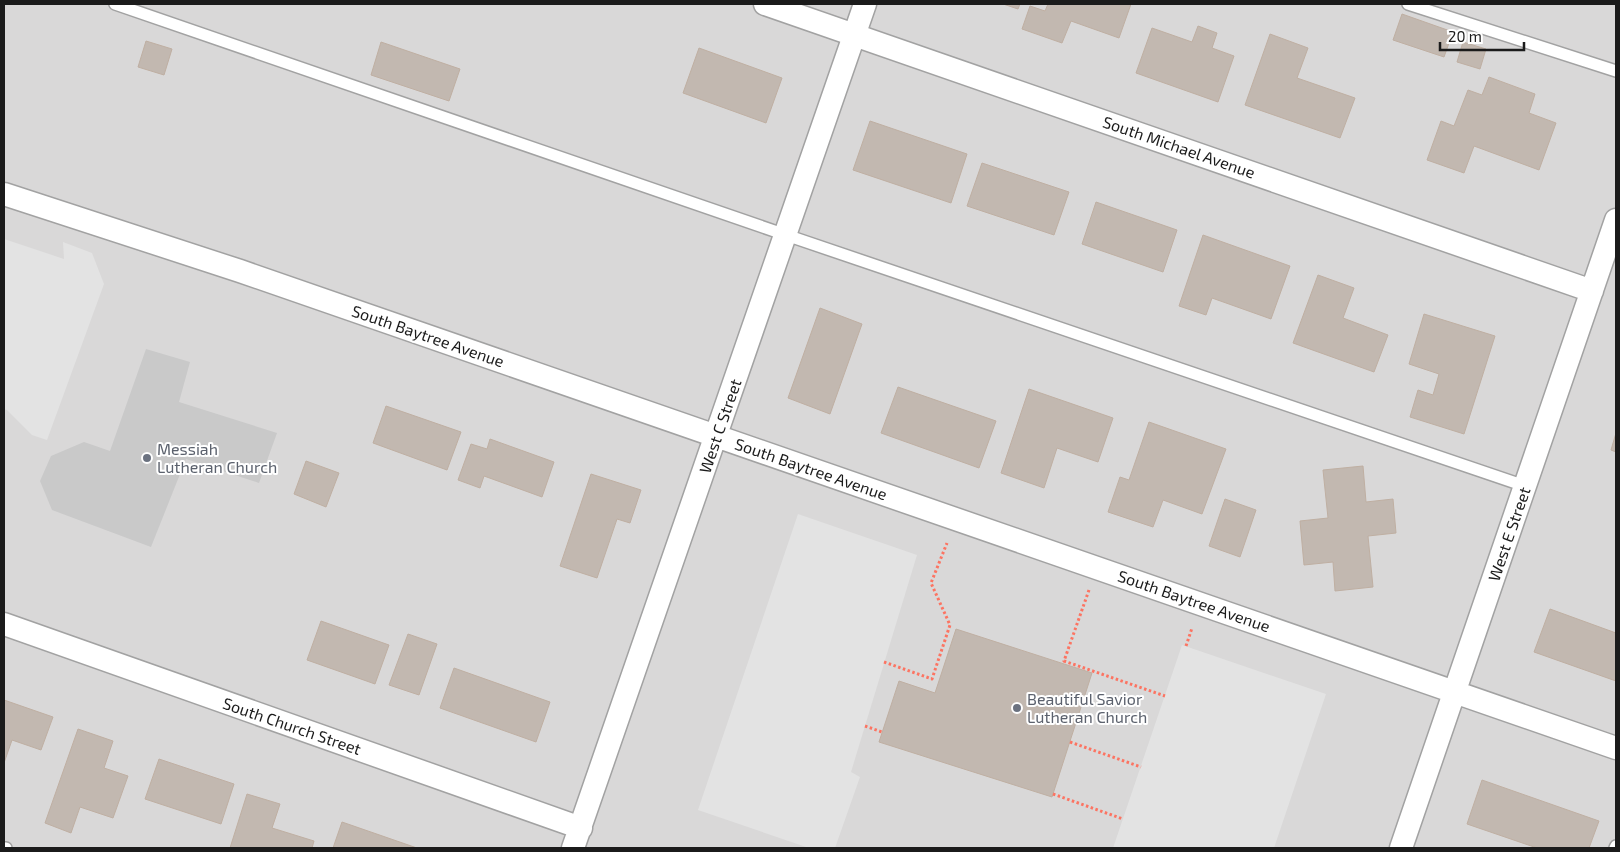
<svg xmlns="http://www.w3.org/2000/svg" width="1620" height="852" font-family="'Exo 2',sans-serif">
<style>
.residential{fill:#d9d8d8}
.religious{fill:#c9c9c9}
.parking{fill:#e3e3e3}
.building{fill:#c2b8b0;stroke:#bfafa2}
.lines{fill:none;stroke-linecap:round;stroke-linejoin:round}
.service-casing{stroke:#a2a2a2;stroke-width:14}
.minor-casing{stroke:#a2a2a2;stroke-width:25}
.path{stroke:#fc7462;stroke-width:3;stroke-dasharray:2.5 2.5;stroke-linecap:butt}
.service{stroke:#fff;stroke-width:11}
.minor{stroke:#fff;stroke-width:22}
.worship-dot{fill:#6b7280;stroke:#fff;stroke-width:2}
.labels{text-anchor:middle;stroke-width:4;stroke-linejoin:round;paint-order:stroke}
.street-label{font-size:16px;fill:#1b1b1b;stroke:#fff}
.worship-label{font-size:16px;fill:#5b616d;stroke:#fff;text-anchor:start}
</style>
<rect width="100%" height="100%" fill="#ede9e0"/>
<!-- residential -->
<path class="residential" d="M4,4H1616V848H4Z"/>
<!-- religious -->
<path class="religious" d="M146,349L190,362L179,402L277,433L259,483L186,459L151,547L52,510L40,481L51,456L84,442L110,451Z"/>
<!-- parking -->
<path class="parking" d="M4,239L64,259L63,242L92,253L104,284L47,440L32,435L7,410L4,409Z
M798,514L917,555L851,772L860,777L835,848H809L698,810Z
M1182,645L1326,694L1274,848H1113Z"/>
<!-- building -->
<path class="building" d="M1003,4H1020L1018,9Z
M1048,4H1131L1119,38L1071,21L1062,43L1022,29L1030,6L1045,11Z
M1402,14L1453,32L1444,57L1393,40Z
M1198,26L1217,33L1212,48L1234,56L1218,102L1136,73L1152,28L1192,42Z
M1270,34L1308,48L1297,78L1355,98L1340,138L1245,105Z
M146,41L172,49L164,75L138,67Z
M381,42L460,69L449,101L371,75Z
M1463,42L1486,49L1480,69L1457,62Z
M699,48L782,78L766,123L683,93Z
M1489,77L1535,94L1529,113L1556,123L1539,170L1474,146L1464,173L1427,160L1441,121L1454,126L1468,90L1482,95Z
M870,121L967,154L951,203L853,170Z
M982,163L1069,192L1054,235L967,206Z
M1096,202L1177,230L1163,272L1082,244Z
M1203,235L1290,266L1271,319L1212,298L1206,315L1179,306Z
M1318,275L1354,288L1343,318L1388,335L1374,372L1293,343Z
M820,308L862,324L830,414L788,398Z
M1424,314L1495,336L1464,434L1410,417L1418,390L1433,395L1439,374L1409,364Z
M898,387L996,421L979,468L881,433Z
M1029,389L1113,418L1098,462L1057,448L1044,488L1001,473Z
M386,406L461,432L447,470L373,443Z
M1149,422L1226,449L1202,514L1163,500L1153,527L1108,512L1120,477L1129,480Z
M1616,433V452L1611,450Z
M490,439L554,462L542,497L484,476L480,488L458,480L471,444L487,449Z
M306,461L339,473L326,507L294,494Z
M1363,466L1366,502L1393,499L1396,533L1368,536L1373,587L1335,591L1333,562L1304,565L1300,521L1328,518L1323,470Z
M591,474L641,490L630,523L617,519L597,578L560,566Z
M1225,499L1256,510L1240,557L1209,546Z
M1550,609L1616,633V681L1534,652Z
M321,621L389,645L375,684L307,660Z
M956,629L1092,673L1052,797L879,742L899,681L935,693Z
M408,634L437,644L419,695L389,685Z
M454,668L550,702L536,742L440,708Z
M4,700L53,717L41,750L12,740L4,763Z
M78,729L113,741L104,768L128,776L113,818L80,807L71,833L45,823Z
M159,759L234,784L221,824L145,799Z
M1482,780L1599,821L1589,848H1537L1467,824Z
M247,794L280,804L272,828L314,841L312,848H230Z
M342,822L417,848H333Z"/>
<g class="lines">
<!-- service casing -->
<g class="service-casing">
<path id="service" d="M115,4L786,235L1525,486
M1408,4L1616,71
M4,848H6
M1615,848L1616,846"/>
</g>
<!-- minor casing -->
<g class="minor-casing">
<path id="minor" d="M765,4L1592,291
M4,194L240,271L1616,748
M4,624L581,828
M573,848L865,4
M1401,848L1616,220"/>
</g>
<!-- path -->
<path class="path" d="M1089,590L1064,661L1165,696
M1186,646L1192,628
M884,662L932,679L950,625L931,583L947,543
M865,726L882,732
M1070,742L1141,767
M1053,794L1123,819"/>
<!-- service -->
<use href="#service" class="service"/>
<!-- minor -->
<use href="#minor" class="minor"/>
</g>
<!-- markers -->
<g class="worship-dot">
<circle cx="147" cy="458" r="5"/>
<circle cx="1017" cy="708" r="5"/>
</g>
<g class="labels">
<!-- street labels -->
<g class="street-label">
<text transform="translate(1179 147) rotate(19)" y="6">South Michael Avenue</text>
<text transform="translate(428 336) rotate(19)" y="6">South Baytree Avenue</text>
<text transform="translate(720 426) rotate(-71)" y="6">West C Street</text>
<text transform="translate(811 469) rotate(19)" y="6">South Baytree Avenue</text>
<text transform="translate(1509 534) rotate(-71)" y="6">West E Street</text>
<text transform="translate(1194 601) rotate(19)" y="6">South Baytree Avenue</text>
<text transform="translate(292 726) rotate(19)" y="6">South Church Street</text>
</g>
<!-- worship labels -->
<g class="worship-label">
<text x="157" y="455">Messiah<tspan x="157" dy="18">Lutheran Church</tspan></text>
<text x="1027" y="705">Beautiful Savior<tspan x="1027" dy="18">Lutheran Church</tspan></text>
</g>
</g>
<!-- border -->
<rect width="1620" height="852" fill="none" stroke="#1b1b1b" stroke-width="10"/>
<!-- scale -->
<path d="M1440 42v8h84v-8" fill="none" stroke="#1b1b1b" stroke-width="2.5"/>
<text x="1448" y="42" font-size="15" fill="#1b1b1b" stroke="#ffffff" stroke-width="4" paint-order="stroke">20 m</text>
</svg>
